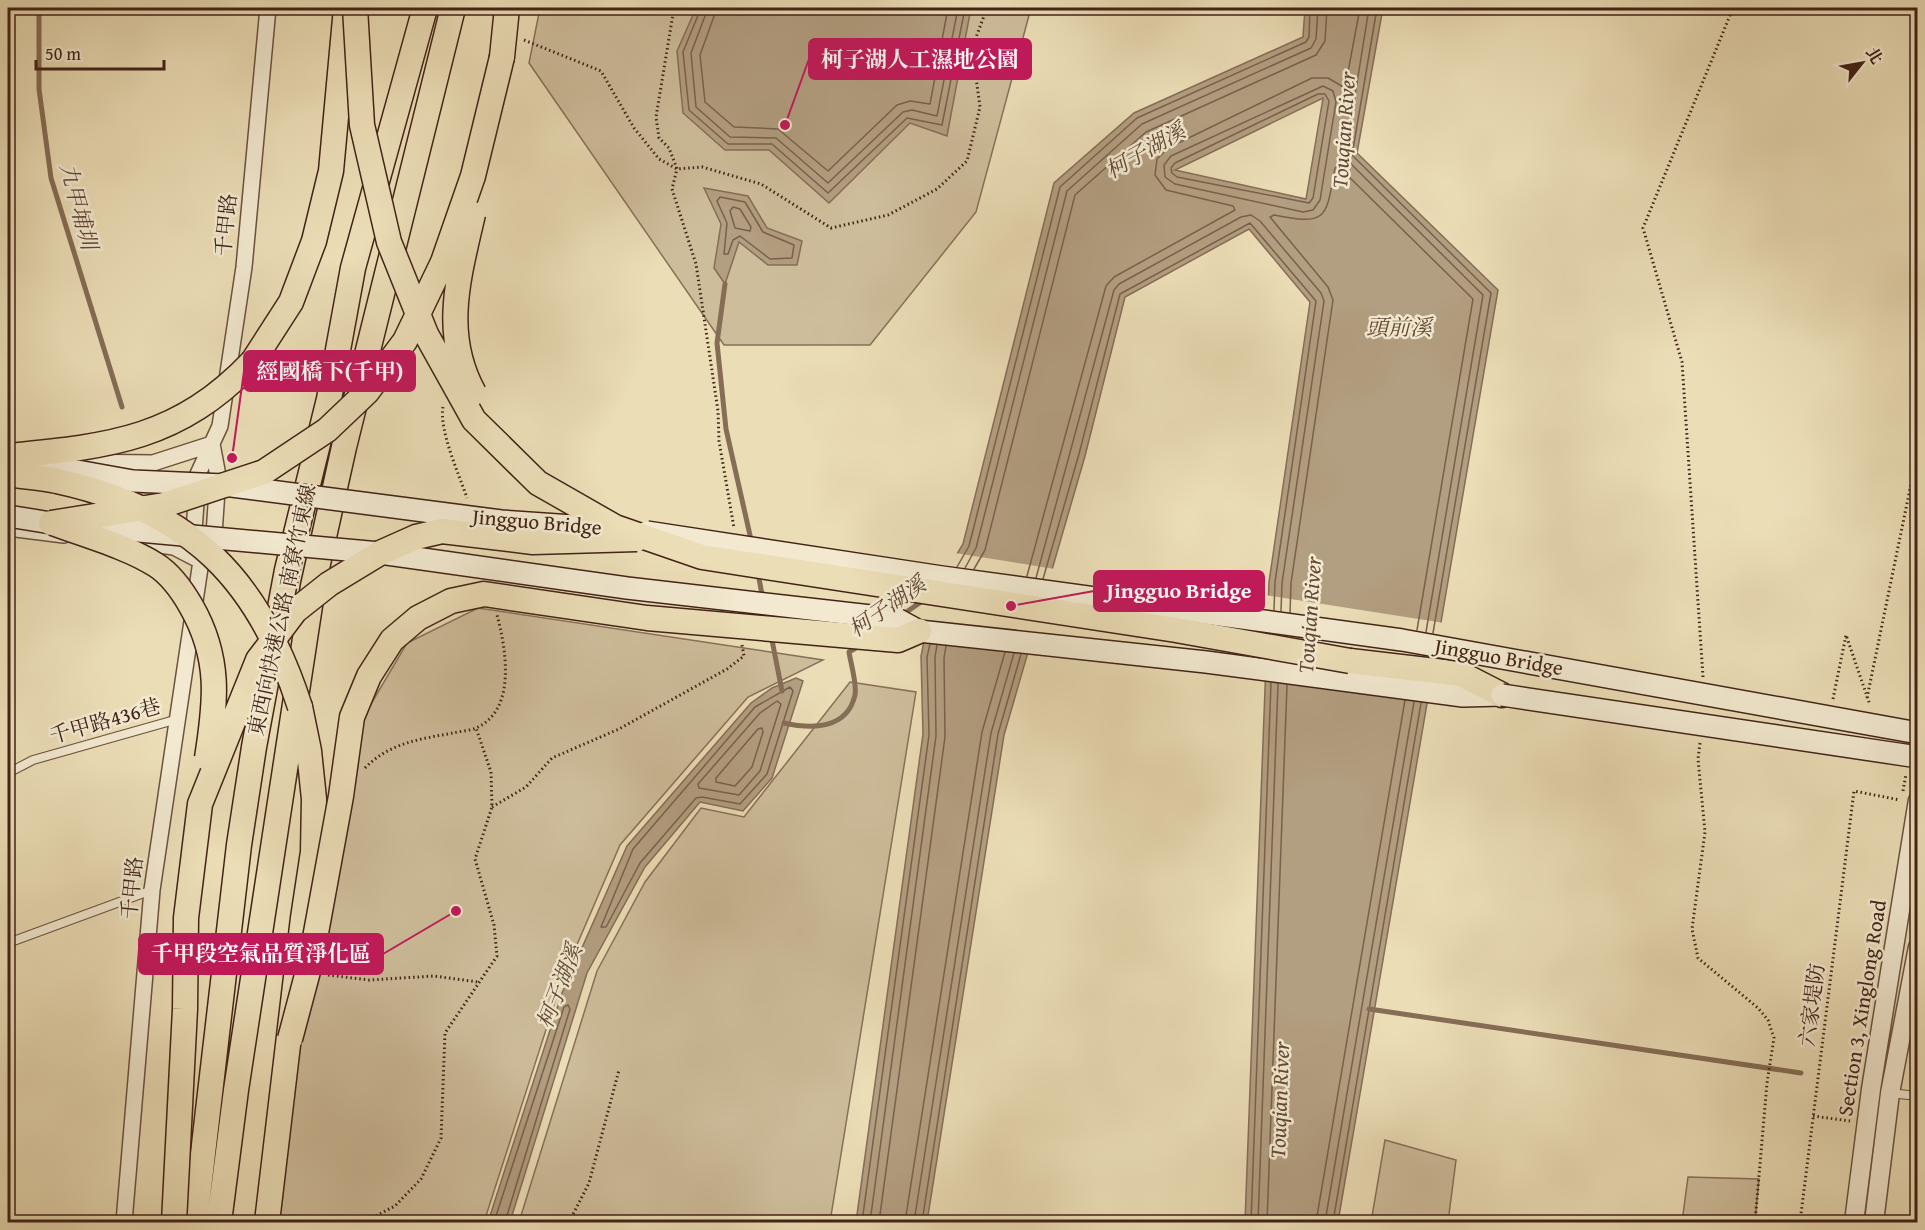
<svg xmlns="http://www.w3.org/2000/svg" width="1925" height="1230" font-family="'Gentium Book Plus','Noto Serif TC',serif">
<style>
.green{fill:#cebd9b;stroke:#887059;stroke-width:1.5}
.water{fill:#b29e80;stroke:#856d56;stroke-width:1.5;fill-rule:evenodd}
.pier{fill:#ebddb6}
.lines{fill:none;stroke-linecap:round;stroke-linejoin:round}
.shore{stroke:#7a604c;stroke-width:1.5}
.stream{stroke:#856d56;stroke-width:5}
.service-casing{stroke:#6c523f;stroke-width:10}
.minor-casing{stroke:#6c523f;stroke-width:18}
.tertiary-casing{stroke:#6c523f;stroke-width:21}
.secondary-casing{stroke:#422317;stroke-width:24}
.trunk-casing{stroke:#422317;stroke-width:27}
.path{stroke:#422317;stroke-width:3;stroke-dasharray:1.5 3;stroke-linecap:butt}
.service{stroke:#f2e9d0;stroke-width:8}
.minor{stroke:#f2e9d0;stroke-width:15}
.tertiary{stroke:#f2e9d0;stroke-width:18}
.secondary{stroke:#f2e9d0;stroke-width:21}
.trunk{stroke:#ebddb6;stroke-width:24}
.secondary-bridge-casing{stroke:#422317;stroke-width:24;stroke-linecap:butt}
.trunk-bridge-casing{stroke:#422317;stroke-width:27;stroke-linecap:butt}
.secondary-bridge{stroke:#f2e9d0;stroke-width:21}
.trunk-bridge{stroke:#ebddb6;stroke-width:24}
.labels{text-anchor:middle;stroke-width:5;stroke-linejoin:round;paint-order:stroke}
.street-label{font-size:21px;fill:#422317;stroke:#f2e9d0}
.water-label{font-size:22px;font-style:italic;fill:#644836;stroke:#f2e9d0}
.leader{fill:none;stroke:#c2185b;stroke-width:2}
.callout-dot{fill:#c2185b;stroke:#f2e9d0;stroke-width:2}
.callout{fill:#c2185b;stroke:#c2185b;stroke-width:2}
.callout-label{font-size:22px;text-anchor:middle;font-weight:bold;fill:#fff}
</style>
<rect width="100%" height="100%" fill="#ebddb6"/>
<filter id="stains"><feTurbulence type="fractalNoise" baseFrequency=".00333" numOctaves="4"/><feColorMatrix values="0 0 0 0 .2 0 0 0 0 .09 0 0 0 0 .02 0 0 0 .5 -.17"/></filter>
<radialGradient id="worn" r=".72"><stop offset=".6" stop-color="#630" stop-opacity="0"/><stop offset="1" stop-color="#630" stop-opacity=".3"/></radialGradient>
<!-- green -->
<path class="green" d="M540,8H1031L976,212L870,345H724L529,63Z
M478,608L823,660L748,697L620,845L563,977L484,1222H276L296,1043L355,731L407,643Z
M850,682L916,692L830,1222H519L597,971L645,882L701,808L744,817Z
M1385,1140L1456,1160L1448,1222H1371Z
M1688,1177L1759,1179L1755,1222H1682Z"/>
<!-- water -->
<path class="water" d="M696,8H971L947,136L910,123L829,203L769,150H725L683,113L677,51Z
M1305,8H1383L1357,153L1498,290L1338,1222H1245L1269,582L1310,302L1249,229L1125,297L1085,456L1004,735L927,1222H856L923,734L921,656L934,593L963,544L1054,183L1134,113L1303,37ZM1323,98L1306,199L1175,170Z
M704,188L748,196L767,228L802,241L797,265H768L739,242L725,284L714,268L721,224Z
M796,678L803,681L772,778L743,811L700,802L645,867L587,973L510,1222H488L562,993L627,846L751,703L772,688Z"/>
<!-- pier -->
<path class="pier" d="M955,553L1055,569L1031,652L922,638L931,592Z
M1265,595L1444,623L1431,699L1262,680Z"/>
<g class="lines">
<!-- shore -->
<path class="shore" d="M701,8L683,52L689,110L728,144H772L828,193L907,118L942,125L965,8
M708,8L691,53L696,107L730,137L776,138L828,183L903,112L912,110L937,116L958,8
M717,8L700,55L705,102L734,127L778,129L828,171L897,105L910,101L930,104L948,8
M1369,8L1345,158L1483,295L1426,632
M1377,8L1352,155L1491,293L1433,633
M1323,86L1333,91L1336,102L1320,200L1313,210L1303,212L1175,184L1165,177L1164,165L1171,156Z
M1318,94H1325L1329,101L1313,198L1309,203L1177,177L1172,173L1171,168L1175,163Z
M720,197L745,202L763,232L794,245L792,258L770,259L740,236L733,240L728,254H724L727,223L717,201Z
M733,207L740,209L751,227L750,231L735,228L730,211Z
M957,567L969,546L1060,187L1137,118L1306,42L1309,37L1310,8
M965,568L976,548L1067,191L1142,124L1311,48L1316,39L1318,8
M974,569L985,550L1075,195L1146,132L1316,55L1325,41L1327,8
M1027,576L1106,286L1114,277L1235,210L1233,206L1166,190L1155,175L1157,159L1168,148L1312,78H1328L1345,88L1360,8
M1036,578L1114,290L1119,284L1241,217L1251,215L1260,221L1321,293L1324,301L1282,583L1281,611
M1043,579L1079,454L1120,294L1250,223L1316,301L1275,582L1274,610
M1290,613L1291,583L1333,300L1328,287L1270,217L1274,215C1328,226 1326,218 1335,168L1338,166L1473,299L1417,630
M790,687L793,691L767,774L740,804L702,797L696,798L640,863L606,927H601L633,849L755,707Z
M777,701L781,704L760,771L739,795L699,788L698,784L760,713Z
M758,729L762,728L763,732L752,767L735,786L716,782V778Z
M494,1222L564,1007L568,1005L570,1009L505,1222
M862,1222L929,735L927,657L930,644
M870,1222L936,736L935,657L937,645
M879,1222L945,737L944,658L946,646
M905,1222L982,732L1005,652
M914,1222L991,733L1014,653
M922,1222L998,734L1021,654
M1251,1222L1271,683
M1258,1222L1278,684
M1267,1222L1287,685
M1316,1222L1405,700
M1325,1222L1414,702
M1333,1222L1421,703"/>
<!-- stream -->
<path class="stream" d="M39,8V89L51,178L122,407
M725,284L717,343L726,429L752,544
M758,573L763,600
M902,615L924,600
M771,635L782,691
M784,723C811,729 847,730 855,695C857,683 851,665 849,652L861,645
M1369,1009L1801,1073"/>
<!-- service casing -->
<g class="service-casing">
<path id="service" d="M8,773L33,760L178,719
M8,943L152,890
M1889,1093L1918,1096"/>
</g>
<!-- minor casing -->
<g class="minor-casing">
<path id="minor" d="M71,462L153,463L212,444
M8,528L64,535
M121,540L174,547L201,561
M197,546L194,531L198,474L220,426L244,267L268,8
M124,1222L152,890L201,561L214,534L218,476L212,444"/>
</g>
<!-- tertiary casing -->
<g class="tertiary-casing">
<path id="tertiary" d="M1854,1222L1871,1089L1918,800
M1874,1222L1890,1093L1918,947"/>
</g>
<!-- secondary casing -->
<g class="secondary-casing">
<path id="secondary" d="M919,631L1206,662L1463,696L1502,695"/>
</g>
<!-- trunk casing -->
<g class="trunk-casing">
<path id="trunk" d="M502,57L507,8
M253,361L291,302L314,241L331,171L346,8
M1350,661L1461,674L1502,695
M195,1222L239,845L254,747L287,570L329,399L353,268L425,8
M219,1222L236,1090L313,586L344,447L453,8
M267,1222L303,918L313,852L314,799L309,751L300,707"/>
</g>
<!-- path -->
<path class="path" d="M674,8L656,117L659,138L669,148L677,169L672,189L696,264L718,411L719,441L734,528
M524,40L601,71L634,128L659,159L677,169L702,167L761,184L831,228L888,215L937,189L967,161L980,107L972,48L987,8
M443,407C439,431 459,474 467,498
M1703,677L1682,362L1643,228L1733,8
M1867,698L1918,450
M1833,699L1846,635L1870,705
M1700,743L1698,759L1705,832L1692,929L1698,958L1758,1008L1768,1020L1774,1038L1767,1083L1755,1222
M365,768C389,743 420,739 453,733C460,731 469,731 476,728C517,710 506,649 497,615
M1903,791L1906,774
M492,807L526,787L552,758L619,729L727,669L744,656L742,645
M328,975L369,980L434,976L478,982
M1813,1116L1850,1121
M364,1222L395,1206L421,1179L441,1138L445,1033L497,956L494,925L475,859L492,807L491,772L476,728
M569,1222L589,1183L619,1070
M1800,1222L1854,791L1900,800"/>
<!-- service -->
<use href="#service" class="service"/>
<!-- minor -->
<use href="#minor" class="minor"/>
<!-- tertiary -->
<use href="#tertiary" class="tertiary"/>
<!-- secondary -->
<use href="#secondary" class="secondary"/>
<!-- trunk -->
<use href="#trunk" class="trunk"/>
<!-- secondary-bridge casing -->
<g class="secondary-bridge-casing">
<path id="secondary-bridge" d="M16,460L133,481L224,485L501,521L616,529
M8,516L51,523L380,553L627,588L897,619L919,631
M647,532L942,577L1402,640L1918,733
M1502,695L1918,757"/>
</g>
<!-- trunk-bridge casing -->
<g class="trunk-bridge-casing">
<path id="trunk-bridge" d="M355,8L362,125L389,242L426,334L474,420L538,483L615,527L702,557L1176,630L1350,661
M473,214C459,276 441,333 474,393
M8,456C110,446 178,440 253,361
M8,474C24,477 41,477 57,481C191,510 259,579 300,707
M51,523L164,505L264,472L327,430L367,392L405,341L443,262L473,176L502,57
M53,523C85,535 128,547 156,565C170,574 183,592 191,606C221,658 216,701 207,758
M290,1039L311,960L341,796L352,717L369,676L392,640L418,618L451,601L484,594L647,618L898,640L919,631
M174,1222L185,1009L186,918L200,804L258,660L295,611L329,584L380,553L416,537L442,531L533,542L637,539"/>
</g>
<!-- secondary-bridge -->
<use href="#secondary-bridge" class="secondary-bridge"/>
<!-- trunk-bridge -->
<use href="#trunk-bridge" class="trunk-bridge"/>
</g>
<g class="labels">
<!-- street labels -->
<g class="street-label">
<text transform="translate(226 225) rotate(-84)" y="7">千甲路</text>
<text transform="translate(537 522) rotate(5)" y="7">Jingguo Bridge</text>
<text transform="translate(282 610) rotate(-78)" y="7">東西向快速公路 南寮竹東線</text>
<text transform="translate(1499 657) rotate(10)" y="7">Jingguo Bridge</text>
<text transform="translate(105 721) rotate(-16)" y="7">千甲路436巷</text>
<text transform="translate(132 888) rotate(-84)" y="7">千甲路</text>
<text transform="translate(1812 1005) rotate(-83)" y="7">六家堤防</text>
<text transform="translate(1862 1008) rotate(-81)" y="7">Section 3, Xinglong Road</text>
</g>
<!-- water labels -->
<g class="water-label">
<text transform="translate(1343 130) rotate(-86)" y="8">Touqian River</text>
<text transform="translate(1145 150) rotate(-30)" y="8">柯子湖溪</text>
<text transform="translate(79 206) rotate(75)" y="8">九甲埔圳</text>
<text x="1399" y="335">頭前溪</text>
<text transform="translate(887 606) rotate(-35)" y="8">柯子湖溪</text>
<text transform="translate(1309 615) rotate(-86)" y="8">Touqian River</text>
<text transform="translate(559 986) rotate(-69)" y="8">柯子湖溪</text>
<text transform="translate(1279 1100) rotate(-88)" y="8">Touqian River</text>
</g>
</g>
<!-- callouts -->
<path class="leader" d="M785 125L809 59M232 458L244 371M1011 606L1094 591M456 911L383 954"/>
<g class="callout-dot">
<circle cx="785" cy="125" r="6"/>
<circle cx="232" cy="458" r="6"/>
<circle cx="1011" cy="606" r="6"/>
<circle cx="456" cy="911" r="6"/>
</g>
<g class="callout">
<rect x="809" y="39" width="222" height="40" rx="6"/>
<rect x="244" y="351" width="171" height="40" rx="6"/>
<rect x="1094" y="571" width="170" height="40" rx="6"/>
<rect x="139" y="934" width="244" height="40" rx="6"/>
</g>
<g class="callout-label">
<text x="920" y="67">柯子湖人工濕地公園</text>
<text x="330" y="379">經國橋下(千甲)</text>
<text x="1179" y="598">Jingguo Bridge</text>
<text x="261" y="961">千甲段空氣品質淨化區</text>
</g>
<!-- margin -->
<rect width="1925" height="1230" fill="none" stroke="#ebddb6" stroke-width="30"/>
<rect x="9" y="9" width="1907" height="1212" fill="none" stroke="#422317" stroke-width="3"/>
<rect x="15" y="15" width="1895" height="1200" fill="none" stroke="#422317" stroke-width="1.5"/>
<!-- north arrow -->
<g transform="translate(1862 63) rotate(59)" stroke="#f2e9d0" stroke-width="4.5" paint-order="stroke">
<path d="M0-4.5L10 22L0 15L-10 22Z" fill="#422317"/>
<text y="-9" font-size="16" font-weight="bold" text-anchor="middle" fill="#422317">北</text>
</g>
<!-- scale -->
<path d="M36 60v9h128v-9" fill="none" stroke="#422317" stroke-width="3"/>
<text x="45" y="60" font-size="18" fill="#422317" stroke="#f2e9d0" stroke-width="4.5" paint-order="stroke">50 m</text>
<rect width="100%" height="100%" filter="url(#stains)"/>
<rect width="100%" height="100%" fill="url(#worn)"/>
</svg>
